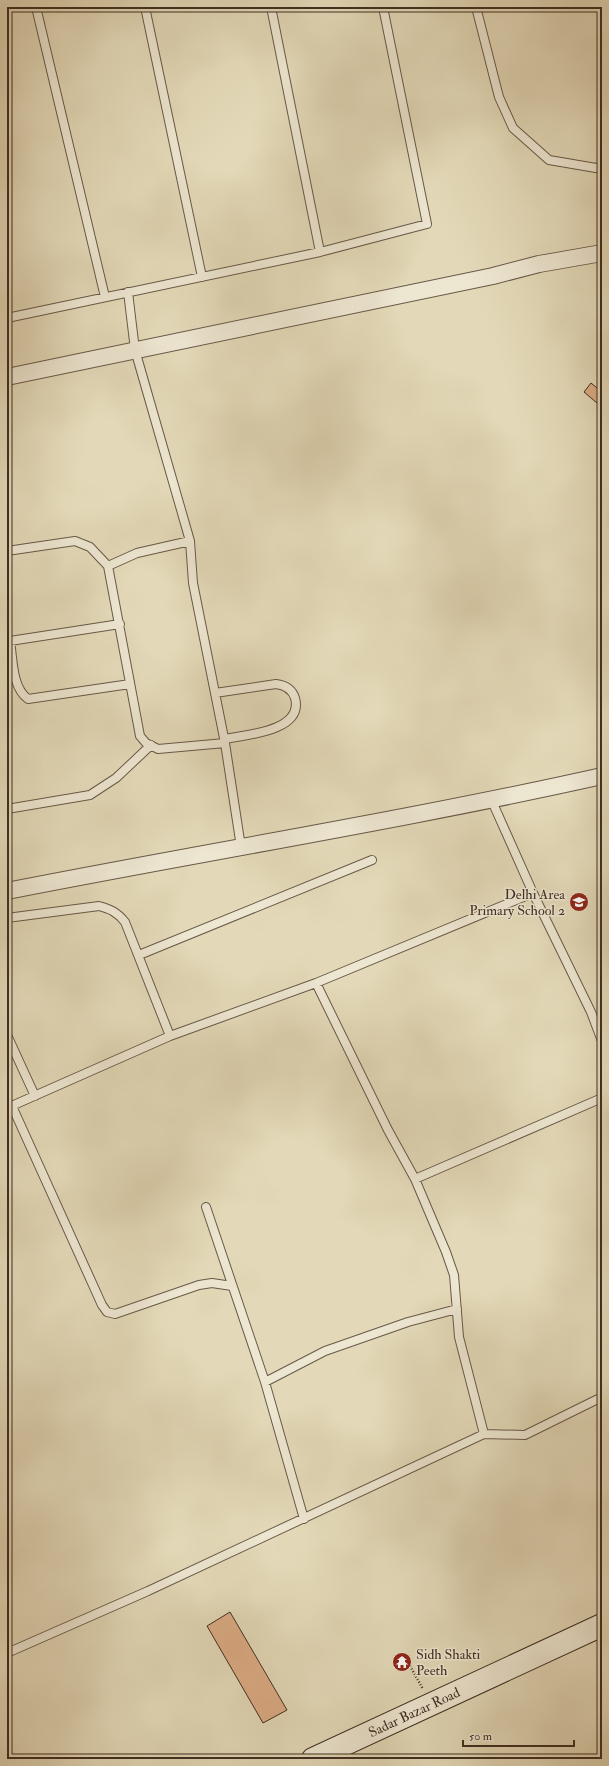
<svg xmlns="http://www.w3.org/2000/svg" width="609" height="1766" font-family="'IM FELL Double Pica',serif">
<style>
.building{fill:#ddad86;stroke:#3f2e23}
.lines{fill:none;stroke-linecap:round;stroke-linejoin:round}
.lane-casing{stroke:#685948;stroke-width:10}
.street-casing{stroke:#685948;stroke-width:18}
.secondary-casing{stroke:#3f2e23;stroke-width:24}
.path{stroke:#3f2e23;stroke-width:2.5;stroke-dasharray:1 2;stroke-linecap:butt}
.lane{stroke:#ede6d1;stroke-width:8}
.street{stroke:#ede6d1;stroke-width:16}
.secondary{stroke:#ede6d1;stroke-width:22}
.labels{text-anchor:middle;stroke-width:3;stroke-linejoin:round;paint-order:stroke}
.poi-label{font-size:14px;fill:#3f2e23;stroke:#ede6d1;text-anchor:end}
.street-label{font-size:14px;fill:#3f2e23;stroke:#ede6d1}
</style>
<rect width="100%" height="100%" fill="#e3d9b8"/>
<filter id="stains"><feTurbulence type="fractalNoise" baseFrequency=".005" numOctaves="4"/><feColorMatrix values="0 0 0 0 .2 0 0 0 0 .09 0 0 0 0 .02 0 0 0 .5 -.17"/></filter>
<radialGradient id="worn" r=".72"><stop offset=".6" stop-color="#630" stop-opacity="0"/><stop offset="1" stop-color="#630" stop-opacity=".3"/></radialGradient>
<!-- building -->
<path class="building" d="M591,383L602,392V397L597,403L584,392Z
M230,1612L287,1710L263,1723L207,1626Z"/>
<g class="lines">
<!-- lane casing -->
<g class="lane-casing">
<path id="lane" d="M36,7L105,297
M145,7L202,277
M271,7L320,252
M476,7L499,97L513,128L549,160L596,168L602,166
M128,292L135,350L190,541L193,583L225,743L241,847
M7,318L320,252L427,224L383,7
M190,541L137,553L108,566L140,736L146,743L158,749L225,743
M7,551L75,541L90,547L108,566
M120,624L10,641C13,659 12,688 28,699L130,684
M215,693L276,684C284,685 292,689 295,698C304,731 246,735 224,739
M7,809L90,795L116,778L151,745
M533,893L591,1012L602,1041
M7,918L99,906C110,909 117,912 125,922L170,1036
M139,955L372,860
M7,1035L35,1096
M12,1106L102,1305L107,1312L115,1314L199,1285L212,1283L232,1286
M7,1108L170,1036L316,983L533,893L491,799
M415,1179L602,1098
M206,1207L265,1382L304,1519
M265,1382L325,1351L408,1322L457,1309
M484,1434L525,1435L602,1397
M7,1653L148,1591L484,1434L459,1337L454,1275L446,1252L415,1179L388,1130L316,983"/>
</g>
<!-- street casing -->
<g class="street-casing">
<path id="street" d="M7,377L493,276L539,264L602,253
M7,891C205,852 405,820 602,776"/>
</g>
<!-- secondary casing -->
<g class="secondary-casing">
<path id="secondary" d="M313,1759L602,1625"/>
</g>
<!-- path -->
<path class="path" d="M410,1666L423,1689"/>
<!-- lane -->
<use href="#lane" class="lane"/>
<!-- street -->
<use href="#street" class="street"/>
<!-- secondary -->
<use href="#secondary" class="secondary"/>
</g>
<!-- icons -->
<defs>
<g id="school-disc" transform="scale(1)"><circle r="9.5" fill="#8f2418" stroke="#ede6d1"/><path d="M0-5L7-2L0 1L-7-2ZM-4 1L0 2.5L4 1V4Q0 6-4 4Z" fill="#fff"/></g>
<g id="temple-disc" transform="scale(1)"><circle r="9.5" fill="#8f2418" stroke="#ede6d1"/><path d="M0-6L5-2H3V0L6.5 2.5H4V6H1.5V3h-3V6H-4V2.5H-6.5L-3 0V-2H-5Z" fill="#fff"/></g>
</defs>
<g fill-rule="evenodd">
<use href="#school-disc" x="579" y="902"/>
<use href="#temple-disc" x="402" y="1662"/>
</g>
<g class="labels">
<!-- poi labels -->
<g class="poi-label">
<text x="565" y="899">Delhi Area<tspan x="565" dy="16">Primary School 2</tspan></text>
<text x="416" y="1659" text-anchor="start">Sidh Shakti<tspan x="416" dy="16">Peeth</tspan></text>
</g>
<!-- street labels -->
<g class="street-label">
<text transform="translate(414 1712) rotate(-25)" y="5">Sadar Bazar Road</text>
</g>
</g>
<!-- margin -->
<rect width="609" height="1766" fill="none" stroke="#e3d9b8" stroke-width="24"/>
<rect x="8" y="8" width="593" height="1750" fill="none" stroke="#3f2e23" stroke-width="2"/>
<rect x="12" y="12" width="585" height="1742" fill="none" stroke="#3f2e23"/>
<!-- scale -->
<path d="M463 1740v6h111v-6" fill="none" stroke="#3f2e23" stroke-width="2"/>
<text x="469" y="1740" font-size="12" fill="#3f2e23" stroke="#ede6d1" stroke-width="3" paint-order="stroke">50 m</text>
<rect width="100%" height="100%" filter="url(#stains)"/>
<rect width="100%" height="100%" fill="url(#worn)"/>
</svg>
